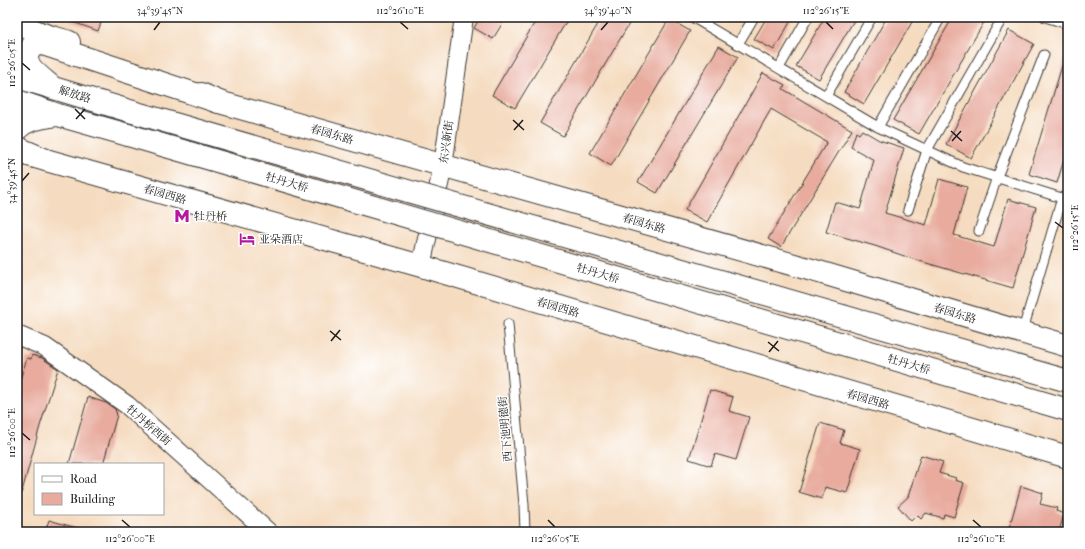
<svg xmlns="http://www.w3.org/2000/svg" width="1085" height="549" font-family="'IM FELL French Canon','Noto Serif SC',serif">
<style>
.building{fill:#e8ab9e}
.lines{fill:none;stroke-linecap:round;stroke-linejoin:round}
.service-casing{stroke:#3d3934;stroke-width:11}
.minor-casing{stroke:#3d3934;stroke-width:20}
.tertiary-casing{stroke:#3d3934;stroke-width:24}
.primary-casing{stroke:#3d3934;stroke-width:24}
.service{stroke:#fff;stroke-width:9}
.minor{stroke:#fff;stroke-width:18}
.tertiary{stroke:#fff;stroke-width:22}
.primary{stroke:#fff;stroke-width:22}
.primary-bridge-casing{stroke:#3d3934;stroke-width:24;stroke-linecap:butt}
.primary-bridge{stroke:#fff;stroke-width:22}
.ticks{fill:none;stroke:#1c1c1c;stroke-width:1.5}
.labels{text-anchor:middle;stroke-width:3;stroke-linejoin:round;paint-order:stroke}
.street-label{font-size:11px;fill:#1c1c1c;stroke:#fff}
.poi-label{font-size:11px;fill:#1c1c1c;stroke:#fff;text-anchor:start}
.neatline{fill:none;stroke:#1c1c1c;stroke-width:1.5}
.ticks-label{font-size:10px;text-anchor:middle;fill:#1c1c1c}
</style>
<rect width="100%" height="100%" fill="#fff"/>
<filter id="ink" filterUnits="userSpaceOnUse"><feTurbulence type="fractalNoise" baseFrequency=".025" numOctaves="2"/><feDisplacementMap in="SourceGraphic" scale="8" xChannelSelector="R" yChannelSelector="G"/><feConvolveMatrix kernelMatrix="1 2 1 2 8 2 1 2 1" color-interpolation-filters="sRGB"/></filter>
<filter id="wash" filterUnits="userSpaceOnUse"><feTurbulence type="fractalNoise" baseFrequency=".012" numOctaves="4" result="noise"/><feDisplacementMap in="SourceGraphic" scale="16" xChannelSelector="R" yChannelSelector="G"/><feGaussianBlur stdDeviation="0.9" result="paint"/><feColorMatrix in="noise" values="0 0 0 0 0 0 0 0 0 0 0 0 0 0 0 0 0 1.4 0 .05"/><feComposite in="paint" operator="in"/></filter>
<g filter="url(#wash)">
<rect width="100%" height="100%" fill="#f5dbbf"/>
<g id="blocks">
<!-- building -->
<path class="building" d="M63,17H103L98,31L62,18Z
M480,17H506L493,39L474,28Z
M538,17H569L515,108L492,95Z
M602,17H633L563,136L540,123Z
M767,17H793L774,50L754,39Z
M825,17H856L819,79L796,66Z
M887,17H915L864,104L844,92Z
M953,17H987L919,134L893,120Z
M669,19L690,31L611,166L590,153Z
M1009,30L1034,44L971,158L946,144Z
M719,46L738,57L657,193L638,182Z
M1065,56H1068V146L1057,183L1029,174Z
M763,73L785,85L783,89L852,130L781,247L768,239L827,142L771,109L707,222L685,210Z
M862,130L879,140L904,148L885,213L926,225L939,179L967,187L954,235L994,247L1008,199L1036,207L1013,288L916,260L875,246L826,232L835,202L860,209L874,160L851,147L856,132L859,134Z
M32,355L42,358L58,369L40,426L21,495H17V389L27,358L31,359Z
M710,390L733,397L729,411L749,417L736,460L715,454L711,466L689,459Z
M88,397L106,403L115,409L117,415L103,464H69Z
M820,423L844,430L840,443L860,449L847,493L825,487L822,499L799,492Z
M921,455L943,462L939,473L956,478L955,480L964,483L954,517L944,514L943,518L926,513L921,519L917,515L911,521L898,506L908,497Z
M1021,486L1043,493L1040,504L1057,508L1056,511L1064,514L1059,532H1008Z
M49,520L80,529V532H45Z"/>
</g>
</g>
<g filter="url(#ink)">
<use href="#blocks" fill-opacity="0" stroke="#3d3934" stroke-width="1"/>
<g class="lines">
<!-- service casing -->
<g class="service-casing">
<path id="service" d="M692,17L878,127L963,167L1068,200
M1045,17L1068,24
M738,44L754,17
M779,68L808,17
M826,96L872,17
M878,127L941,17
M908,210L927,150L1003,17
M979,231L997,177L1044,55
M508,324L524,505L525,532
M1022,333L1062,198"/>
</g>
<!-- minor casing -->
<g class="minor-casing">
<path id="minor" d="M421,266L443,166L464,17
M17,335L45,347L127,405L268,532"/>
</g>
<!-- tertiary casing -->
<g class="tertiary-casing">
<path id="tertiary" d="M17,17C25,32 54,37 69,42
M201,94L219,102L819,272L1068,346
M28,155L421,266L1068,457"/>
</g>
<!-- primary casing -->
<g class="primary-casing">
<path id="primary" d="M17,77L133,112
M53,88C46,81 29,70 27,60C26,54 30,50 33,45L43,44L219,102
M17,101L58,115L128,135
M17,129C27,118 43,118 56,115
M17,146L18,148L46,160"/>
</g>
<!-- service -->
<use href="#service" class="service"/>
<!-- minor -->
<use href="#minor" class="minor"/>
<!-- tertiary -->
<use href="#tertiary" class="tertiary"/>
<!-- primary -->
<use href="#primary" class="primary"/>
<!-- primary-bridge casing -->
<g class="primary-bridge-casing">
<path id="primary-bridge" d="M133,112L1068,381
M128,135L1068,410"/>
</g>
<!-- primary-bridge -->
<use href="#primary-bridge" class="primary-bridge"/>
</g>
</g>
<!-- ticks -->
<path class="ticks" d="M400,22L408,29M826,22L833,29M154,30L160,22M601,30L608,22M22,63L30,70M75,109L85,119M76,119L85,109M513,120L524,130M514,130L523,120M951,131L962,141M952,141L961,131M22,181L29,173M1055,222L1063,228M330,331L341,340M331,341L340,330M768,342L779,351M769,352L778,341M22,433L30,440M122,520L130,527M548,520L555,527M973,520L981,527"/>
<!-- icons -->
<defs>
<g id="metro-bare" transform="scale(1.2)"><path d="M-5.5 5V-5H-3L0 0L3-5H5.5V5H3V-.5L0 4L-3-.5V5Z" fill="#b5179e" stroke="#fff" stroke-width="2.5" paint-order="stroke"/></g>
<g id="hotel-bare" transform="scale(1.2)"><path d="M-6-4.5h1.5V1H6V5H4.5V3h-9V5H-6ZM-4 0a1.8 1.8 0 1 1 3.6 0ZM.5 0V-2.5h3Q6-2.5 6 0Z" fill="#b5179e" stroke="#fff" stroke-width="2.5" paint-order="stroke"/></g>
</defs>
<g fill-rule="evenodd">
<use href="#metro-bare" x="182" y="216"/>
<use href="#hotel-bare" x="247" y="239"/>
</g>
<g class="labels">
<!-- street labels -->
<g class="street-label">
<text transform="translate(75 94) rotate(17)" y="4">解放路</text>
<text transform="translate(332 134) rotate(16)" y="4">春园东路</text>
<text transform="translate(446 142) rotate(-82)" y="4">东兴新街</text>
<text transform="translate(287 182) rotate(16)" y="4">牡丹大桥</text>
<text transform="translate(165 194) rotate(16)" y="4">春园西路</text>
<text transform="translate(644 223) rotate(16)" y="4">春园东路</text>
<text transform="translate(598 273) rotate(16)" y="4">牡丹大桥</text>
<text transform="translate(558 307) rotate(16)" y="4">春园西路</text>
<text transform="translate(955 313) rotate(17)" y="4">春园东路</text>
<text transform="translate(909 364) rotate(16)" y="4">牡丹大桥</text>
<text transform="translate(868 399) rotate(16)" y="4">春园西路</text>
<text transform="translate(149 425) rotate(41)" y="4">牡丹桥西街</text>
<text transform="translate(505 429) rotate(-95)" y="4">西下池明德街</text>
</g>
<!-- poi labels -->
<g class="poi-label">
<text x="194" y="220">牡丹桥</text>
<text x="259" y="243">亚朵酒店</text>
</g>
</g>
<!-- margin -->
<rect width="1085" height="549" fill="none" stroke="#fff" stroke-width="44"/>
<!-- legend -->
<rect x="34" y="463" width="130" height="52" fill="#ffffff" stroke="#a4a4a4"/>
<rect x="42" y="476" width="20" height="6" fill="#ffffff" stroke="#a4a4a4"/>
<text x="70" y="483" font-size="12" fill="#1c1c1c">Road</text>
<rect x="42" y="493" width="20" height="12" fill="#e8ab9e" stroke="#a4a4a4"/>
<text x="70" y="503" font-size="12" fill="#1c1c1c">Building</text>
<rect x="22" y="22" width="1041" height="505" class="neatline"/>
<g class="ticks-label">
<text x="160" y="14">34°39'45"N</text>
<text x="400" y="14">112°26'10"E</text>
<text x="608" y="14">34°39'40"N</text>
<text x="826" y="14">112°26'15"E</text>
<text transform="translate(11 63) rotate(-90)" y="4">112°26'05"E</text>
<text transform="translate(11 181) rotate(-90)" y="4">34°39'45"N</text>
<text transform="translate(1074 228) rotate(-90)" y="4">112°26'15"E</text>
<text transform="translate(11 433) rotate(-90)" y="4">112°26'00"E</text>
<text x="130" y="542">112°26'00"E</text>
<text x="555" y="542">112°26'05"E</text>
<text x="981" y="542">112°26'10"E</text>
</g>
</svg>
